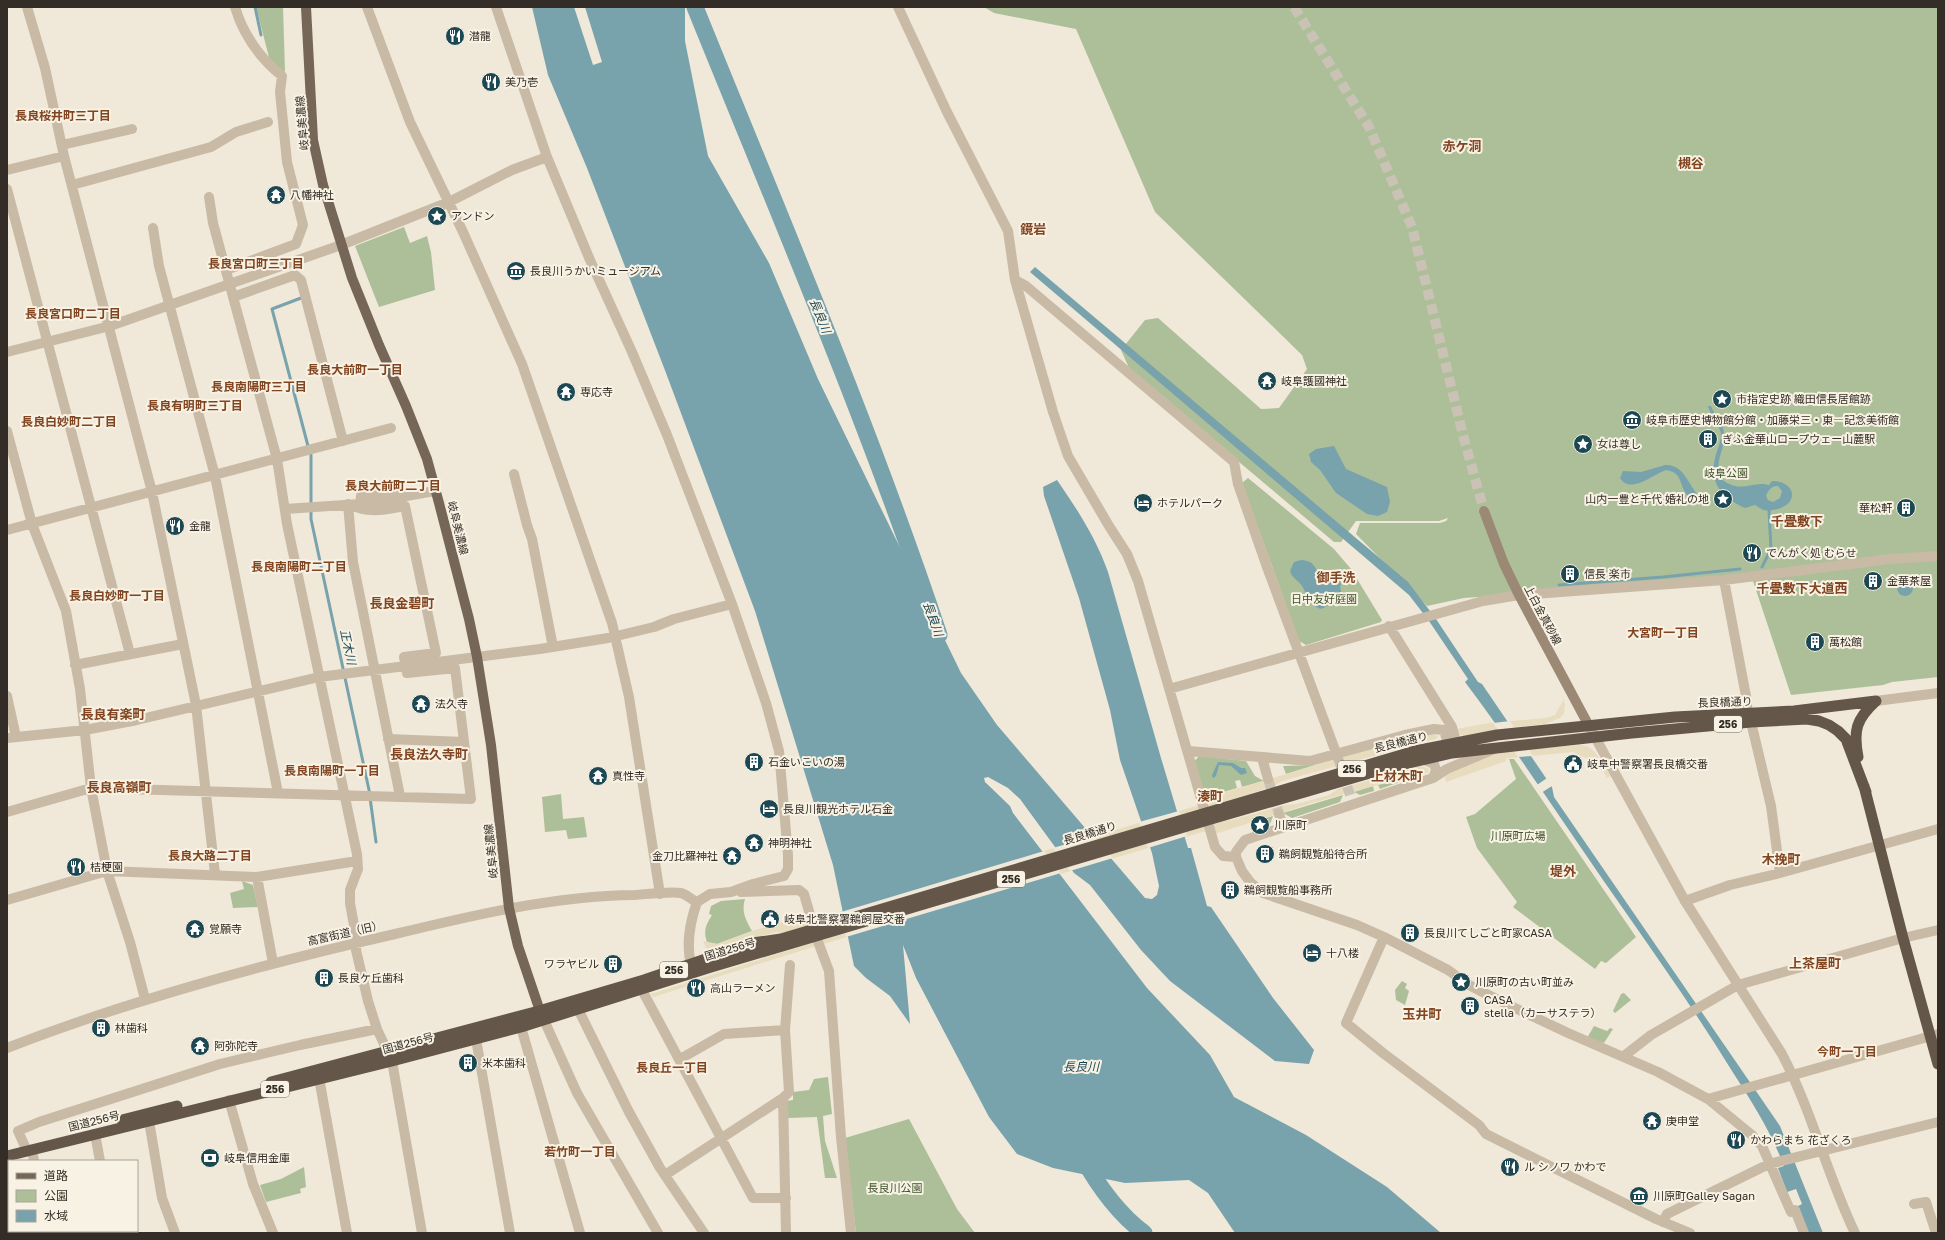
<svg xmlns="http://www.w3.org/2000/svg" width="1945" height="1240" font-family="'Golos Text','Noto Sans JP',sans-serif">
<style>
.green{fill:#adbf99}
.plaza{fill:#e8dcbf}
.water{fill:#78a3ad;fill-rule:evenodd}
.pier{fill:#f0e8d8}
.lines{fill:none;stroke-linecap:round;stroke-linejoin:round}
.stream{stroke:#78a3ad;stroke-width:3}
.river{stroke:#78a3ad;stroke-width:17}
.minor-tunnel{stroke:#cac2b4;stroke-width:10;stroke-dasharray:10 5;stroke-linecap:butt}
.secondary-tunnel{stroke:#cac2b4;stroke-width:10;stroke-dasharray:10 5;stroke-linecap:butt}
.minor{stroke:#c8baa5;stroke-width:10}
.tertiary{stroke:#c8baa5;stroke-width:10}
.secondary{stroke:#9b8976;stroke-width:10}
.primary{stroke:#756657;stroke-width:10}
.trunk{stroke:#64574a;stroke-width:11}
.labels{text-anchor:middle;stroke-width:4;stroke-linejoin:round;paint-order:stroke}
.shield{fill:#f8f2e4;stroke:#6f675f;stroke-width:1}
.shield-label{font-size:10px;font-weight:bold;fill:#342c26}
.poi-label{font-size:11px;fill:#342c26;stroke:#f8f2e4;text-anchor:start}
.street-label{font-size:11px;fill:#342c26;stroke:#f8f2e4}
.park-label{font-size:11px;fill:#3d512a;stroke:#f8f2e4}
.neighbourhood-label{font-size:12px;font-weight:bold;fill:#814521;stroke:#f8f2e4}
.water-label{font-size:12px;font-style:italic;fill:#1c4854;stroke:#f8f2e4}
.quarter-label{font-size:13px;font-weight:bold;fill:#814521;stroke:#f8f2e4}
</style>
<rect width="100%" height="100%" fill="#f0e8d8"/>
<!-- green -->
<path class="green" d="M256,7H283L285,72L270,61Z
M984,7H1938V677L1892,682L1883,685L1791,695L1751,575L1724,580L1464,598L1427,606L1356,534L1360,523H1440L1446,521L1448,518L1439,521H1356L1341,542H1334L1130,370L1121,350L1145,320L1158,318L1261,409L1279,408L1307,369L1302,355L1155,212L1076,29L994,13Z
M404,227L410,243L427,236L431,252L435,290L379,307L355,246Z
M1248,478L1334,549L1351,569L1382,620L1381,622L1306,645L1299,641L1242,483Z
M1199,756L1246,761L1255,776L1264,781L1242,787L1240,780L1235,781L1237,788L1213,795L1211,788L1202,790L1194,762Z
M1509,759H1514L1636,937L1606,963L1601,961L1595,969L1513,907L1517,902L1477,848L1466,817L1475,814L1516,779Z
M1315,765L1286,774L1283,766H1284Z
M1429,772L1380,789L1378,785Z
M1373,786L1374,791L1360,795L1354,792Z
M561,794L563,819L584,817L587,837L568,839L566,830L545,832L542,797Z
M1343,795L1340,802L1292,818L1283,813Z
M1273,816L1269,827L1258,830L1255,821Z
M242,881L253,885L258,907L233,908L230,893L244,889Z
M745,899C741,912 746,920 752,931L717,944L707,942C703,930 706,925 712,915L709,914L711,906L721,901Z
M1402,981L1407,984L1405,988L1409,991L1405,1005L1396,1000L1395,990Z
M1624,993L1631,1000L1615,1013L1613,1011L1621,994Z
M1594,1026L1607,1031L1610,1028L1613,1029L1604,1043L1587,1038Z
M828,1077L832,1114L823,1116L825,1141L837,1178H825L817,1117L788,1118L787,1101L793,1100V1092L809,1090L814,1079Z
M909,1119L957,1209L975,1233H856L845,1138Z
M304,1167L306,1187L300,1189L301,1193L266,1202L260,1185L281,1179Z"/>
<!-- plaza -->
<path class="plaza" d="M1562,696L1565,704L1564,713L1560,718L1545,724L1508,728L1464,736L1458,734L1457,729L1489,723L1546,718L1555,715L1563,701Z
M1435,734L1438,737L1435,739L1282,781L1274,786L1218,804L784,933L776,932L711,951L706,948L703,941L717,944L752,931L800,917L802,921L806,922L1206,803L1205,798L1380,746Z
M1580,745L1587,746L1595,752L1611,776L1607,778L1597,760L1592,761L1573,752L1510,758L1506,759V761L1446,782L1445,777L1449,773L1493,754L1507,751Z
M1421,766L1428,768L1429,772L1418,774L1315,802L1215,834L1213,829L813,947L653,997L651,994L812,943L1220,821L1232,820L1285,805L1297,804L1329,795L1338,789Z"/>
<!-- water -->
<path class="water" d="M532,7H574L593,65L602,62L585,7H685V41L708,156L769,263L818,379L961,673L997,725L1145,898L1152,899L1157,895L1159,886L1152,853L1120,760L1110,710L1079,598L1044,496L1043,487L1057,480C1077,509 1096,538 1108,572L1161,758L1188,848H1191L1207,906L1211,907L1273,998L1314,1050L1309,1064L1275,1061L1170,981L1141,950L1090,885L1074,873L1020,799L1008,788L988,777L984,778L985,782L1010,806L1013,813L1147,988L1210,1055L1234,1097L1306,1135L1387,1187L1441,1233H1235L1208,1193L1189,1180L1125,1183L1053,1168L1017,1154L989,1117L916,978L903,945L910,1024L890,996L866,978L854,966L833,865L755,611L666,373L587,168L548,75Z
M1035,267L1408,582L1436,619L1478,682L1482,684L1552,787L1554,797L1780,1126L1823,1233H1807L1796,1207L1802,1204L1796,1189L1787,1192L1778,1168L1784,1166C1771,1132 1752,1102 1732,1071C1700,1019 1666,970 1631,920C1575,841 1523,759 1465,682L1468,679L1429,621L1409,595L1030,272Z
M1708,406H1711C1714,415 1723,423 1724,432C1726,449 1713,462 1721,479C1743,495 1751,480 1769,485L1772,481C1797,481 1800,506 1773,510C1770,511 1767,511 1764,510C1761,509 1758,507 1755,505L1745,508C1723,498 1709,485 1715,458C1717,450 1721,442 1721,434C1721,428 1710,414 1708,406ZM1778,486L1782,491L1780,498L1773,502L1768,500L1766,496C1768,491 1771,486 1778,486Z
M1334,446L1346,469L1387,487L1390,502L1387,512L1378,516L1367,514L1336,493L1320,470L1311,462L1309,454L1316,449Z
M1665,465C1685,464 1688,486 1700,497V501L1688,496C1678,485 1684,473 1666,470C1654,474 1630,495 1620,478L1623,471L1641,472Z
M1301,560C1316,561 1315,569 1321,579C1331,576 1336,575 1341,584L1340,587L1343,598L1340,605L1331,604L1321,609C1308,605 1308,596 1302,586C1298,580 1292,578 1290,571L1294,562Z
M1897 588a8 8 0 1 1 16 0a8 8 0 1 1-16 0Z
M1218,762L1233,763L1241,768H1245L1247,773L1241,775L1231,766L1219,765L1216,776L1213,778L1212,775Z"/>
<!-- pier -->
<path class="pier" d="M1510,721L1533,756L1518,757L1493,723Z
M1547,778L1552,786L1541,793L1537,785Z
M1179,811L1187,836L1148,848L1139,822Z
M1094,836L1113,858L1070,871L1053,848Z
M1044,851L1061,873L846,937L841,912Z"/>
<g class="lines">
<!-- stream -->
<path class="stream" d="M255,7L261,35
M301,298L272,309L308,446
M311,455V519L369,790L376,842
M1762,567L1771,549L1769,511
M1559,585L1663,577L1740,569"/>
<!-- river -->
<path class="river" d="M695,7C779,215 868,422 939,635
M1081,1155C1097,1184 1117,1213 1144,1233"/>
<!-- minor-tunnel -->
<path class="minor-tunnel" d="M1338,758L1350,795
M1268,779L1279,814"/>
<!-- secondary-tunnel -->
<path class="secondary-tunnel" d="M1294,7L1369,127L1412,227L1463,435L1484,511"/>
<!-- minor -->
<path class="minor" d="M27,7L45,68L64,156L152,492L196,705L215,874
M367,7L410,122L463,232L522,364L612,623L629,697L660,894
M898,7L947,112L1008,231L1015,280L1053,412L1068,456L1109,526L1127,554L1138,581L1215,847L1223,856L1236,857
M62,145L132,129
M7,170L64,156
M72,185L200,150L211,147L236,132L268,122
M7,189L130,654
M209,197L213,223L277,459L287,524L357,854L358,869L350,890V903L357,942L356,950L368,1001L377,1029L392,1061L422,1233
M153,228L159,266L215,476L278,793
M341,245L449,202L512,170L547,157
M226,270L296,244L303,225L287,162L280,92L282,76C260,58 243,34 235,7
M1015,280L1026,286L1234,462L1238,484L1267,567L1338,758
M233,297L295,275L301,280L343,441
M7,431L32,524L66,611L80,689L91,788L107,871L130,942L145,999
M514,474L527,525L532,539L553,647
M348,504L353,562L400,796
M360,504L361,496L395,492
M285,509L360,504L435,491
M7,530L391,428
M1724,580L1746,696L1748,714
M1389,626L1452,727L1456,742
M75,665L183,644
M1169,689L1483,601L1519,595L1724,580L1890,559L1938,556
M7,696L16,737
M1751,722L1771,806L1780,873
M7,738L85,730L137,720L319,677L540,649L608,638L654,627L674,619L732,604
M388,739L464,742
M1492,750L1447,769L1433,778L1245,840L1236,852V857L1242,871L1250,882L1263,893L1357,925L1384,937L1448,970L1469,985L1498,1000L1568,1033L1658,1072L1708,1099L1752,1135L1762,1146L1791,1212L1795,1210L1804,1233
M1188,751L1310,761L1405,735L1434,729L1444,730L1448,744
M1262,758L1268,779
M1422,759L1434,764L1436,770L1433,778
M7,812L91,788L471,799L455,668L407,673L404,657L436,653L405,506C384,510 369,514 348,504
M1279,814L1283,827
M257,877L273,963
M741,892L799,890L804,894L817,939L829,971L841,1137L851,1233
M7,900L107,871L257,877L357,861
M1685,901L1730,885L1780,873L1938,829
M1384,937L1346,1023L1383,1053L1479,1125L1486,1134L1656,1219L1690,1233
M642,990L753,1198H786
M578,1009L629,1112L660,1168L704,1233
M521,1027L580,1233
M476,1039L510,1233
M7,1048C133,999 263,964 395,934C474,915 553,896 635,895C648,894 670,891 681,893C686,894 692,900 697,902L710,894L731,892L753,884L784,876L788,869V855L779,751L766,703L732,604L667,435L632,352L590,260L547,157L496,7
M1624,1056L1651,1035L1738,985L1903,938L1938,930
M680,1059L724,1034L785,1030
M319,1078L347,1233
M1708,1099L1938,1034
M229,1100L253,1184L273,1233
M149,1121L162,1198L175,1233
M95,1134L100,1161
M32,1150L34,1161
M27,1151L18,1131L39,1122L220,1064L300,1045L377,1029
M665,1175L783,1098
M1914,1204L1926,1202L1936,1233
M1663,1222L1667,1214L1769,1164L1938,1122
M46,1231V1233
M113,1231V1233
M786,1233L783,1098L789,1092L785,1030L790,965"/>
<!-- tertiary -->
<path class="tertiary" d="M7,352L110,326L341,245
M1876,701L1938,693
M1589,726L1685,901L1782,1054C1812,1111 1827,1175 1855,1233
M693,972C685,948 689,925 697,902
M544,1020L577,1093L658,1233"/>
<!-- secondary -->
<path class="secondary" d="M1484,511L1504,564L1519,595L1589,726"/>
<!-- primary -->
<path class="primary" d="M306,7L313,140L323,185L352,278L379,345L406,406L427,459L439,503L469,619L477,657L491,745L509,908L518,946L542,1017"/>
<!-- trunk -->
<path class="trunk" d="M1858,757C1853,731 1856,719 1876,701
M1864,786L1903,938L1938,1064
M271,1082L539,1011L644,980L753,943L781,939L1415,751L1497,735L1675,717L1794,711L1876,701
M122,1120L177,1106
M7,1156L392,1061L521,1027L711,967L1211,819L1387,768L1452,753L1632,733L1751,722L1807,719L1819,721L1829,725L1838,731L1846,739L1866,792"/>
</g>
<!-- icons -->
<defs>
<g id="restaurant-disc" transform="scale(1)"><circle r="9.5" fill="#1c4854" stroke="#f8f2e4"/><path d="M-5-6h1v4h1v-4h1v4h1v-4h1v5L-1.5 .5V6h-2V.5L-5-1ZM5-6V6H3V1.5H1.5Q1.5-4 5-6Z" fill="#fff"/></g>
<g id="temple-disc" transform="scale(1)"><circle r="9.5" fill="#1c4854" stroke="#f8f2e4"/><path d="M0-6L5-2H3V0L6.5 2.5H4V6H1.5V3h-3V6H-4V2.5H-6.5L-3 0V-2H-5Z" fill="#fff"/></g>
<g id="sight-disc" transform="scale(1)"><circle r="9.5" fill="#1c4854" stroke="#f8f2e4"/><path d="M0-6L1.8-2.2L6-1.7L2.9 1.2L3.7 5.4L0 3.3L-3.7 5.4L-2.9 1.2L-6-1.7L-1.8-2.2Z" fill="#fff"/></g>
<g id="museum-disc" transform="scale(1)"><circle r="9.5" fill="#1c4854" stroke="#f8f2e4"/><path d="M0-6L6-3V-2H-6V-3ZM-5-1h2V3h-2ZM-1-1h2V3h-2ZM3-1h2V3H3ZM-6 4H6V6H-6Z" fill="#fff"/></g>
<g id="building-disc" transform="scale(1)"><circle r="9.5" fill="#1c4854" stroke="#f8f2e4"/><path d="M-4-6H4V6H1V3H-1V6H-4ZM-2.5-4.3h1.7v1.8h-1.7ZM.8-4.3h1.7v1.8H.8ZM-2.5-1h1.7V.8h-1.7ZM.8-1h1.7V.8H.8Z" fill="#fff"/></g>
<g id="hotel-disc" transform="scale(1)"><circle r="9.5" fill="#1c4854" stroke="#f8f2e4"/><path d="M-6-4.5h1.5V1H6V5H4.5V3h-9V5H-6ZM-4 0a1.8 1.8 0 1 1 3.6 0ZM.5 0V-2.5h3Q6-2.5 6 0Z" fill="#fff"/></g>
<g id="civic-disc" transform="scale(1)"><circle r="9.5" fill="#1c4854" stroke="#f8f2e4"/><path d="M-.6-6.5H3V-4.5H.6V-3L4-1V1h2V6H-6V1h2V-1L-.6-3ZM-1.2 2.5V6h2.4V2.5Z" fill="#fff"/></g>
<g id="bank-disc" transform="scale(1)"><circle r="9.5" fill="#1c4854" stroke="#f8f2e4"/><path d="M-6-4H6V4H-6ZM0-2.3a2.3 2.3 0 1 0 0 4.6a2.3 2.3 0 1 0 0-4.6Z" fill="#fff"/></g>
</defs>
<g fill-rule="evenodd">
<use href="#restaurant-disc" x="455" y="36"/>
<use href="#restaurant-disc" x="491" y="82"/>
<use href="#temple-disc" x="276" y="195"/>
<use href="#sight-disc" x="437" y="216"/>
<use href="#museum-disc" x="516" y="271"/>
<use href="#temple-disc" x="1267" y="381"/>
<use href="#temple-disc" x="566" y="392"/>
<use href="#sight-disc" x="1722" y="399"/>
<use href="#museum-disc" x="1632" y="420"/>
<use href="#building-disc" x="1708" y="439"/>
<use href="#sight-disc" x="1583" y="444"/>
<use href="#sight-disc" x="1723" y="499"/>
<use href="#hotel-disc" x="1143" y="503"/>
<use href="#building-disc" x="1906" y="508"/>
<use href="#restaurant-disc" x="175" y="526"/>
<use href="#restaurant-disc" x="1752" y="553"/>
<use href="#building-disc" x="1570" y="574"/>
<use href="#building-disc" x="1873" y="581"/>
<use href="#building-disc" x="1815" y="642"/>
<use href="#temple-disc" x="421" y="704"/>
<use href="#building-disc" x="754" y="762"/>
<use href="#civic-disc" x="1573" y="764"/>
<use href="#temple-disc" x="598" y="776"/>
<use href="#hotel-disc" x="769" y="809"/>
<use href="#sight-disc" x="1260" y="825"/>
<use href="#temple-disc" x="754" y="843"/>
<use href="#building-disc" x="1265" y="854"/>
<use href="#temple-disc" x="732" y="856"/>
<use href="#restaurant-disc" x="76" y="867"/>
<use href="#building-disc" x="1230" y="890"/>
<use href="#civic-disc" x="770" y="919"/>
<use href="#temple-disc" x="195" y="929"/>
<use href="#building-disc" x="1410" y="933"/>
<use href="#hotel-disc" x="1312" y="953"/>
<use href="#building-disc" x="613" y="964"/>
<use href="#building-disc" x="324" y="978"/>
<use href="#sight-disc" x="1461" y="982"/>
<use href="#restaurant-disc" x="696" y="988"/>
<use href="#building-disc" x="1470" y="1006"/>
<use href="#building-disc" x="101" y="1028"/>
<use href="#temple-disc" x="200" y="1046"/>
<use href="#building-disc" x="468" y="1063"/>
<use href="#temple-disc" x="1652" y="1121"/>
<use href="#restaurant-disc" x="1736" y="1140"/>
<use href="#bank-disc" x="210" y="1158"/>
<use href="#restaurant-disc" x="1510" y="1167"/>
<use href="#museum-disc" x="1639" y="1196"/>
</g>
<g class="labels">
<!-- shield labels -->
<g class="shield">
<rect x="1714" y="716" width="28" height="16" rx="3"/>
<rect x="1338" y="761" width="28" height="16" rx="3"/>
<rect x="997" y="871" width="28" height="16" rx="3"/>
<rect x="660" y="962" width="28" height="16" rx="3"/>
<rect x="261" y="1081" width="28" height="16" rx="3"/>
</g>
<g class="shield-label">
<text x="1728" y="728">256</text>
<text x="1352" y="773">256</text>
<text x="1011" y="883">256</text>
<text x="674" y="974">256</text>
<text x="275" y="1093">256</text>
</g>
<!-- poi labels -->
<g class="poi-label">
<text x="469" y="40">潜龍</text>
<text x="505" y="86">美乃壱</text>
<text x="290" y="199">八幡神社</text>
<text x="451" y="220">アンドン</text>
<text x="530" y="275">長良川うかいミュージアム</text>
<text x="1281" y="385">岐阜護國神社</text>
<text x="580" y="396">専応寺</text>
<text x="1736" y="403">市指定史跡 織田信長居館跡</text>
<text x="1646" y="424">岐阜市歴史博物館分館・加藤栄三・東―記念美術館</text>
<text x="1722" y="443">ぎふ金華山ロープウェー山麓駅</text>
<text x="1597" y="448">女は尊し</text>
<text x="1709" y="503" text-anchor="end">山内一豊と千代 婚礼の地</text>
<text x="1157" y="507">ホテルパーク</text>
<text x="1892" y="512" text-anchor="end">華松軒</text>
<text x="189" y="530">金龍</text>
<text x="1766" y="557">でんがく処 むらせ</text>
<text x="1584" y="578">信長 楽市</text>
<text x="1887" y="585">金華茶屋</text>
<text x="1829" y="646">萬松館</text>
<text x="435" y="708">法久寺</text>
<text x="768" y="766">石金いこいの湯</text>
<text x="1587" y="768">岐阜中警察署長良橋交番</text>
<text x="612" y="780">真性寺</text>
<text x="783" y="813">長良川観光ホテル石金</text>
<text x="1274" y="829">川原町</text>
<text x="768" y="847">神明神社</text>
<text x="1279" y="858">鵜飼観覧船待合所</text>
<text x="718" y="860" text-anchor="end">金刀比羅神社</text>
<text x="90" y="871">桔梗園</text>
<text x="1244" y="894">鵜飼観覧船事務所</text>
<text x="784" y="923">岐阜北警察署鵜飼屋交番</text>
<text x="209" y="933">覚願寺</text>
<text x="1424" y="937">長良川てしごと町家CASA</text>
<text x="1326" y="957">十八楼</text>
<text x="599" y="968" text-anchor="end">ワラヤビル</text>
<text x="338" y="982">長良ケ丘歯科</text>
<text x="1475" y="986">川原町の古い町並み</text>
<text x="710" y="992">高山ラーメン</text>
<text x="1484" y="1004">CASA<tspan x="1484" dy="13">stella（カーサステラ）</tspan></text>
<text x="115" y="1032">林歯科</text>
<text x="214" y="1050">阿弥陀寺</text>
<text x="482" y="1067">米本歯科</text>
<text x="1666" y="1125">庚申堂</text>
<text x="1750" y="1144">かわらまち 花ざくろ</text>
<text x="224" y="1162">岐阜信用金庫</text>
<text x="1524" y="1171">ル シノワ かわで</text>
<text x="1653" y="1200">川原町Galley Sagan</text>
</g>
<!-- street labels -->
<g class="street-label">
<text transform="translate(302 123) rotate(-95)" y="4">岐阜美濃線</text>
<text transform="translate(458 528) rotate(76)" y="4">岐阜美濃線</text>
<text transform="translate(1543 615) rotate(62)" y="4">上白金真砂線</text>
<text transform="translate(1725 702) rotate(-2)" y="4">長良橋通り</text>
<text transform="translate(1401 742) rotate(-14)" y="4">長良橋通り</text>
<text transform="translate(1090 833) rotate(-17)" y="4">長良橋通り</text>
<text transform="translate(491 851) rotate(-96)" y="4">岐阜美濃線</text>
<text transform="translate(345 933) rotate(-13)" y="4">高富街道（旧）</text>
<text transform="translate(730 949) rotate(-17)" y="4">国道256号</text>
<text transform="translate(408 1043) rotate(-15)" y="4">国道256号</text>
<text transform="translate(94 1121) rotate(-14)" y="4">国道256号</text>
</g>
<!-- park labels -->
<g class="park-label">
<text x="1726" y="477">岐阜公園</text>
<text x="1324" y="603">日中友好庭園</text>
<text x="1518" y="840">川原町広場</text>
<text x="895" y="1192">長良川公園</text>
</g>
<!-- neighbourhood labels -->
<g class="neighbourhood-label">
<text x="63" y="120">長良桜井町三丁目</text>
<text x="256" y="268">長良宮口町三丁目</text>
<text x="73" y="318">長良宮口町二丁目</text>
<text x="355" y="374">長良大前町一丁目</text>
<text x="259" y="391">長良南陽町三丁目</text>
<text x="195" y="410">長良有明町三丁目</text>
<text x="69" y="426">長良白妙町二丁目</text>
<text x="393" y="490">長良大前町二丁目</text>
<text x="299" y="571">長良南陽町二丁目</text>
<text x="117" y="600">長良白妙町一丁目</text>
<text x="1663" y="637">大宮町一丁目</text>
<text x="332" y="775">長良南陽町一丁目</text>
<text x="210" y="860">長良大路二丁目</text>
<text x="1847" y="1056">今町一丁目</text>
<text x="672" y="1072">長良丘一丁目</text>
<text x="580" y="1156">若竹町一丁目</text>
</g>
<!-- water labels -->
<g class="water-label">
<text transform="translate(820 316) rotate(68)" y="4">長良川</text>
<text transform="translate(933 619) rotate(70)" y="4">長良川</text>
<text transform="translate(348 647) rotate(78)" y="4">正木川</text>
<text x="1081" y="1071">長良川</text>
</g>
<!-- quarter labels -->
<g class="quarter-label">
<text x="1462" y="151">赤ケ洞</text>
<text x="1691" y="168">槻谷</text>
<text x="1033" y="234">鏡岩</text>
<text x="1797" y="526">千畳敷下</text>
<text x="1336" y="582">御手洗</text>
<text x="1802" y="593">千畳敷下大道西</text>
<text x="402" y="608">長良金碧町</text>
<text x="113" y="719">長良有楽町</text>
<text x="429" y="759">長良法久寺町</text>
<text x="1397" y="781">上材木町</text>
<text x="119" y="792">長良高嶺町</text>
<text x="1210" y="801">湊町</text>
<text x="1781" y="864">木挽町</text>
<text x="1563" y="876">堤外</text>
<text x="1815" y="968">上茶屋町</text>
<text x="1422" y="1019">玉井町</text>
</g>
</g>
<!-- border -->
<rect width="1945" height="1240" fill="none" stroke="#342c26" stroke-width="16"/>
<!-- legend -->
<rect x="8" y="1160" width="130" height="72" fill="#f8f2e4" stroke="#aaa398"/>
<rect x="16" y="1173" width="20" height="6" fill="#756657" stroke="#aaa398"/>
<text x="44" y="1180" font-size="12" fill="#342c26">道路</text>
<rect x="16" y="1190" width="20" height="12" fill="#adbf99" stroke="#aaa398"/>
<text x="44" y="1200" font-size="12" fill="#342c26">公園</text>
<rect x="16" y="1210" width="20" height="12" fill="#78a3ad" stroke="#aaa398"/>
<text x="44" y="1220" font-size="12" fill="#342c26">水域</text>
</svg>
